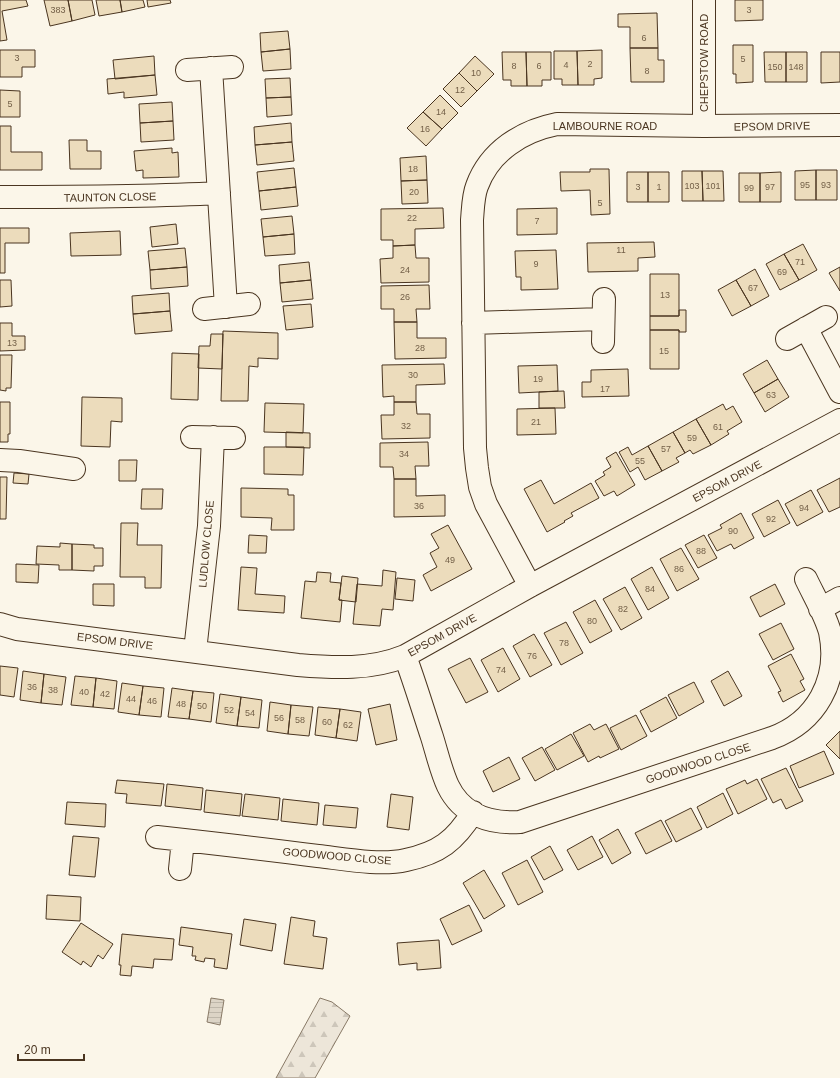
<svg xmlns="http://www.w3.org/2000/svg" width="840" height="1078" font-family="Arial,sans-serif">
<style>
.forest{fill:url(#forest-firs);stroke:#887966}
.water{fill:url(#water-rules);stroke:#887966}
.building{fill:#ecdcbc;stroke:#4a3520}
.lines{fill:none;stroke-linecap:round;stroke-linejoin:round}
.minor-casing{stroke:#4a3520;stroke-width:24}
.minor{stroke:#fbf6e9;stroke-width:22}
.labels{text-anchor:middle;stroke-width:3;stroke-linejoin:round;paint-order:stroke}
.number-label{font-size:9px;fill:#725f47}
.street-label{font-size:11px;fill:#4a3520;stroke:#fbf6e9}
</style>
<defs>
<pattern id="forest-firs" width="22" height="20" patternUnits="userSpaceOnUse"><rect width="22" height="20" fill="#ede6d9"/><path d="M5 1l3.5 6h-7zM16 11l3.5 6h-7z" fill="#cdc6ba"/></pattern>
<pattern id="water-rules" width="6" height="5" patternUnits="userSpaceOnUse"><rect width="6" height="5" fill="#dcd4c6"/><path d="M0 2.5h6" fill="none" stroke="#beb7aa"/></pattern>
</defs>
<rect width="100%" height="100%" fill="#fbf6e9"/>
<!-- forest -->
<path class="forest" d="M320,998L332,1002L350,1016L315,1078H276Z"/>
<!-- water -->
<path class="water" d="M211,998L224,1000L220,1025L207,1022Z"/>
<!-- building -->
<path class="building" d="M0,0H26L28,6L2,11L7,40L0,41Z
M44,0H68L72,21L50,26Z
M68,0H92L95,15L72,21Z
M96,0H120L122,12L99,16Z
M120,0H143L145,7L122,12Z
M147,0H170L171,3L148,7Z
M735,0H763V20L735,21Z
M657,13L658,48H630V27H618V14Z
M288,31L290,49L261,52L260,33Z
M733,45H753V82L736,83V74H733Z
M630,48H658V60H664V82H631Z
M290,49L291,69L263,71L261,52Z
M0,50H35V67H22V77H0Z
M602,50V78L594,79V85H578L577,51Z
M554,51H577L578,85H562V79H554Z
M502,52H526L527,86H511V80H503Z
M526,52H551V80H542V86H527Z
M764,52H786V82H765Z
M786,52H807V82H786Z
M821,52H840V82L821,83Z
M154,56L155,75L115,79L113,60Z
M475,56L494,74L477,91L459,73Z
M459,73L477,91L461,107L443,89Z
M155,75L157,95L124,98V92L108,94L107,79Z
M290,78L291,97L266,98L265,79Z
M0,90L20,91V117H0Z
M440,95L458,113L442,129L423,112Z
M291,97L292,115L267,117L266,98Z
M172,102L173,121L140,123L139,104Z
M423,112L442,129L426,146L407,128Z
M173,121L174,140L141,142L140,123Z
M291,123L292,142L255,145L254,127Z
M0,126H11V152H42V170H0Z
M69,140H87V151H101V169H70Z
M292,142L294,161L257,165L255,145Z
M172,148V153L178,152L179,177L143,178V170L136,171L134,151Z
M426,156L427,180L401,181L400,158Z
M294,168L296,187L259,191L257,172Z
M590,169H609L610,214L591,215L590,190L561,191L560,172H590Z
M816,170V200H795V171Z
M816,170H837V200H816Z
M682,171H702L703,201H682Z
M702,171H723L724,201H703Z
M627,172H648V202H627Z
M648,172H669V202H648Z
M781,172V202H760V173Z
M739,173H760V202H739Z
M427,180L428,203L402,204L401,181Z
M296,187L298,206L261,210L259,191Z
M443,208L444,228L415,229V245L393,246V240H381V209Z
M557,208V234L517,235V209Z
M292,216L294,234L263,237L261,219Z
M176,224L178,244L152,247L150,227Z
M0,228H29V243H5V273H0Z
M120,231L121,255L71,256L70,233Z
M294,234L295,254L265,256L263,237Z
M654,242L655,257L638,258V271L588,272L587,243Z
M803,244L817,270L799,280L784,254Z
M415,245L416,258H429V282L381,283L380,259L393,258V246Z
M185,248L187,267L150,270L148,251Z
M556,250L558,289L521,290V277H516L515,251Z
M784,254L799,280L780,290L766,264Z
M309,262L311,280L280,283L279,265Z
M187,267L188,286L151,289L150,270Z
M840,267V291L829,273Z
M755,269L769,296L751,306L736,280Z
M650,274H679V316H650Z
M0,280H11L12,306L0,307Z
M311,280L313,299L282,302L280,283Z
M736,280L751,306L732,316L718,290Z
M429,285L430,309H416L417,322H394V309H381V286Z
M169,293L170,311L133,314L132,296Z
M311,304L313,327L286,330L283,306Z
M679,310H686V332H679V330H650V316H679Z
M170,311L172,331L135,334L133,314Z
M394,322H417V338H446V358L395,359Z
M0,323H12V336H25V350L0,351Z
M650,330H679V369H650Z
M223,331L278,333V359L258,358V367L249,366L248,401H221Z
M211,334H223L222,369L198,368L199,346H210Z
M172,353L199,354L198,400L171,399Z
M0,355H12L11,388H6V391L0,390Z
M767,360L778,379L754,393L743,374Z
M444,364L445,384L416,385V402H394V396L383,397L382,365Z
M557,365L558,391L519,393L518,366Z
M628,369L629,396L582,397V382H591V370Z
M778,379L789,397L765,412L754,393Z
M564,391L565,408H539V392Z
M82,397L122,398V422L111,421L110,447L81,446Z
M0,402H10V434H8V442H0Z
M394,402H416L417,414H430V438L382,439L381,415H394Z
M265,403L304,404L303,433L264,432Z
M723,404L726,410L733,406L742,422L727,431L729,434L711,445L696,419Z
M555,408L556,434L517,435V409Z
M696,419L711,445L693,454L690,450L685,453L673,432Z
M286,432L310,433V448L286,447Z
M673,432L685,453L676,458L679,462L662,471L648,446Z
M428,442L429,466H415L416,479H394L393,467H380V443Z
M648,446L662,471L645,480L638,467L630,472L619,452L628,447L632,455Z
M264,447H304L303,475L264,474Z
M616,452L635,485L617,496L614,491L604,496L595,481L605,475L603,472L611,467L606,458Z
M119,460H137L136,481H119Z
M14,473L29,474L28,484L13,483Z
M0,477H7L6,519H0Z
M840,478V507L829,512L817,490Z
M394,479H416V496L445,495V516L394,517Z
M541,480L554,504L591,483L599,498L571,513L573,516L564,521L565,522L547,532L524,489Z
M241,488L288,489V495H294V530H271L272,518L241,517Z
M142,489H163L162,509H141Z
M811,490L823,512L797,526L785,504Z
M778,500L790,523L764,537L752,514Z
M741,513L754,538L734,549L731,544L717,551L708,535L722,528L720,525Z
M121,523H138L137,545H162L161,588H145V577H120Z
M448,525L472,569L431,591L423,575L437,567L430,553L439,548L431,534Z
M249,535L267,536L266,553H248Z
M704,535L717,558L698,568L685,545Z
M60,543L72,544V570H59V565L36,564L37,546L60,547Z
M72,544L94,545V548H103V566H94V571L72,570Z
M681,548L699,579L677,591L660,559Z
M16,564L39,565L38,583L16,582Z
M241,567L257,568L255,594L285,596L284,613L238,610Z
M652,567L669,598L648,610L631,579Z
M383,570L396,572L393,610L382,609L380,626L353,624L357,584L382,586Z
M317,572L331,573L330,582L341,583L339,600H342L340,622L301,618L305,581L316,582Z
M342,576L358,578L356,602L339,600Z
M397,578L415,580L413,601L395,599Z
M93,584H114V606L93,605Z
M775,584L785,604L760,617L750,597Z
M625,587L642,618L621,630L603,599Z
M595,600L612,631L590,643L573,612Z
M566,622L583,653L561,665L544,633Z
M781,623L794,649L773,660L759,634Z
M534,634L552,665L530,677L513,646Z
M503,648L520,679L498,692L481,660Z
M791,654L804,679L800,681L805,690L783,702L778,692L781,691L768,666Z
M470,658L488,692L466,703L448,669Z
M0,666L18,668L14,697L0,695Z
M23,671L44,674L41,703L20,700Z
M728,671L742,696L724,706L711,681Z
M44,674L66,677L62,705L41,703Z
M75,676L96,678L93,707L71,705Z
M96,678L117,681L114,709L93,707Z
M694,682L704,702L679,716L668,695Z
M122,683L143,686L139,715L118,712Z
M143,686L164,688L161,717L139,715Z
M172,688L193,691L189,719L168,717Z
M193,691L214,693L211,722L189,719Z
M220,694L241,697L237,726L216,723Z
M241,697L262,700L259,728L237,726Z
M666,697L677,718L651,732L640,711Z
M270,702L291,705L288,734L267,731Z
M390,704L397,740L376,745L368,709Z
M291,705L313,707L309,736L288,734Z
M318,707L340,709L336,738L315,735Z
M340,709L361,712L357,741L336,738Z
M636,715L647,736L621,750L610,728Z
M590,724L594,730L606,724L619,749L600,758L599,756L588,762L573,733Z
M840,731V759L826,745Z
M571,734L584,756L557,770L545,749Z
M542,747L555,770L535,781L522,758Z
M824,751L834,774L799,788L790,766Z
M509,757L520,779L493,792L483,771Z
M786,768L803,801L786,809L781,799L773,803L761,779Z
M757,779L767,799L738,814L726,789L745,780L747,784Z
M117,780L164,784L161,806L126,803L127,794L115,793Z
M167,784L203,788L201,810L165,806Z
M206,790L242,794L240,816L204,812Z
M723,793L733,814L707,828L697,807Z
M245,794L280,798L278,820L242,816Z
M391,794L413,797L409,830L387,827Z
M283,799L319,803L317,825L281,821Z
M67,802L106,804L105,827L65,824Z
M325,805L358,808L356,828L323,825Z
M691,808L702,829L676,842L665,821Z
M661,820L672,841L646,854L635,833Z
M618,829L631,853L612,864L599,840Z
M73,836L99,838L95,877L69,875Z
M592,836L603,857L578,870L567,850Z
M550,846L563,870L544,880L531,857Z
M527,860L543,892L518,905L502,873Z
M484,870L505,906L484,919L463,883Z
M47,895L81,897L80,921L46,919Z
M469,905L482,931L452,945L440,919Z
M291,917L315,921L313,936L327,938L323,969L284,964Z
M244,919L276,924L272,951L240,945Z
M81,923L113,944L103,959L98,955L91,967L83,961L81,965L62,952Z
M181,927L232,934L227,969L214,967L215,959L205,958L204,962L195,960L196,956H192L193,947L179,945Z
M122,934L174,939L172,960L154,959L153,968L132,966L131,976L120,975L121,965H119Z
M439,940L441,968L417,970V963L399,965L397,943Z"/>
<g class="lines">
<!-- minor casing -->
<g class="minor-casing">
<path id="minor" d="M704,0V126
M211,68L226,307
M187,70L232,67
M0,197C73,197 146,197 219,193
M204,309L249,304
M473,323L603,319
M806,328L840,392
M787,339L826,317
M603,342L604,299
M192,437L234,438
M0,460L19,461L74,469
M530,586L486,504L480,487L477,468L475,448L472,220C473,209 473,196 477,186C490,151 522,131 557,124L704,126L840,125
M820,609L840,598
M0,624L17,629L298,665C334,668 371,670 405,656L530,586L840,420
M195,651L209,526L213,437
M405,656C415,683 423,710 432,737C437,753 441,771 448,786C462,815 490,824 520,822L772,738C816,722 840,680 830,632C825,614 814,596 806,579
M157,837C211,843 264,849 318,856C344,859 380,866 406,860C439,853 455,841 473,812
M180,869L183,840"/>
</g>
<!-- minor -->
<use href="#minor" class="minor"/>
</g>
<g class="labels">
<!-- number labels -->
<g class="number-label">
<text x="58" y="13">383</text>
<text x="749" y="13">3</text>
<text x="644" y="41">6</text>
<text x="17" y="61">3</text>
<text x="743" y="62">5</text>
<text x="590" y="67">2</text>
<text x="566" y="68">4</text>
<text x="514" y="69">8</text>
<text x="539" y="69">6</text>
<text x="775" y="70">150</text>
<text x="796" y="70">148</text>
<text x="647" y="74">8</text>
<text x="476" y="76">10</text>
<text x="460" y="93">12</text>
<text x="10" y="107">5</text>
<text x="441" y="115">14</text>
<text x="425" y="132">16</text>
<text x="413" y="172">18</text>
<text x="805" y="188">95</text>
<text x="826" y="188">93</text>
<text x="692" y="189">103</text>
<text x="713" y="189">101</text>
<text x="638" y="190">3</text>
<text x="659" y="190">1</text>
<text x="770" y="190">97</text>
<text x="749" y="191">99</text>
<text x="414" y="195">20</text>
<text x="600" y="206">5</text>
<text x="412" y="221">22</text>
<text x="537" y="224">7</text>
<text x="621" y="253">11</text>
<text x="800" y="265">71</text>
<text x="536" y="267">9</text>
<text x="405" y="273">24</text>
<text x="782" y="275">69</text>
<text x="753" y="291">67</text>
<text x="665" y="298">13</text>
<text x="405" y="300">26</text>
<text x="12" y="346">13</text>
<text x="420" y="351">28</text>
<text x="664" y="354">15</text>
<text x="413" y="378">30</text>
<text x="538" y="382">19</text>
<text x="605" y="392">17</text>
<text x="771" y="398">63</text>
<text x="536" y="425">21</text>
<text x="406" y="429">32</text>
<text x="718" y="430">61</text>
<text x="692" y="441">59</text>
<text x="666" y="452">57</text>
<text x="404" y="457">34</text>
<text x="640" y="464">55</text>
<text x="419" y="509">36</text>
<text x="804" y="511">94</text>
<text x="771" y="522">92</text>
<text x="733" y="534">90</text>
<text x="701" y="554">88</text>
<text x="450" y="563">49</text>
<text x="679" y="572">86</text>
<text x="650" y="592">84</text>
<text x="623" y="612">82</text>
<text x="592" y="624">80</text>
<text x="564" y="646">78</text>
<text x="532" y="659">76</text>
<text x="501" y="673">74</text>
<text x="32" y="690">36</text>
<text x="53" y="693">38</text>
<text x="84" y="695">40</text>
<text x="105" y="697">42</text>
<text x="131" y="702">44</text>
<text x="152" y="704">46</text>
<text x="181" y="707">48</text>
<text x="202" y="709">50</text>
<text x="229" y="713">52</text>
<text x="250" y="716">54</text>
<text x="279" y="721">56</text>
<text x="300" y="723">58</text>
<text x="327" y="725">60</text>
<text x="348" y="728">62</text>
</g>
<!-- street labels -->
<g class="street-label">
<text transform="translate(704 63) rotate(-90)" y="4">CHEPSTOW ROAD</text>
<text x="605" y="130">LAMBOURNE ROAD</text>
<text transform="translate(772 126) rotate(-1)" y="4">EPSOM DRIVE</text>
<text transform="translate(110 197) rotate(-1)" y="4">TAUNTON CLOSE</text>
<text transform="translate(727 481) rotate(-28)" y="4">EPSOM DRIVE</text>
<text transform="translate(206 544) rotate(-85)" y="4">LUDLOW CLOSE</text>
<text transform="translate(442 635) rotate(-29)" y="4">EPSOM DRIVE</text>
<text transform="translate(115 641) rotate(7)" y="4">EPSOM DRIVE</text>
<text transform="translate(698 763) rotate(-18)" y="4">GOODWOOD CLOSE</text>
<text transform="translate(337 856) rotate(5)" y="4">GOODWOOD CLOSE</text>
</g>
</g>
<!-- scale -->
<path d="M18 1054v6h66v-6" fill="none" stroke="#4a3520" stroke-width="2"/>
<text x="24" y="1054" font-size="12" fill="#4a3520" stroke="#fbf6e9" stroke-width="3" paint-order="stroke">20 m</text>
</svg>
